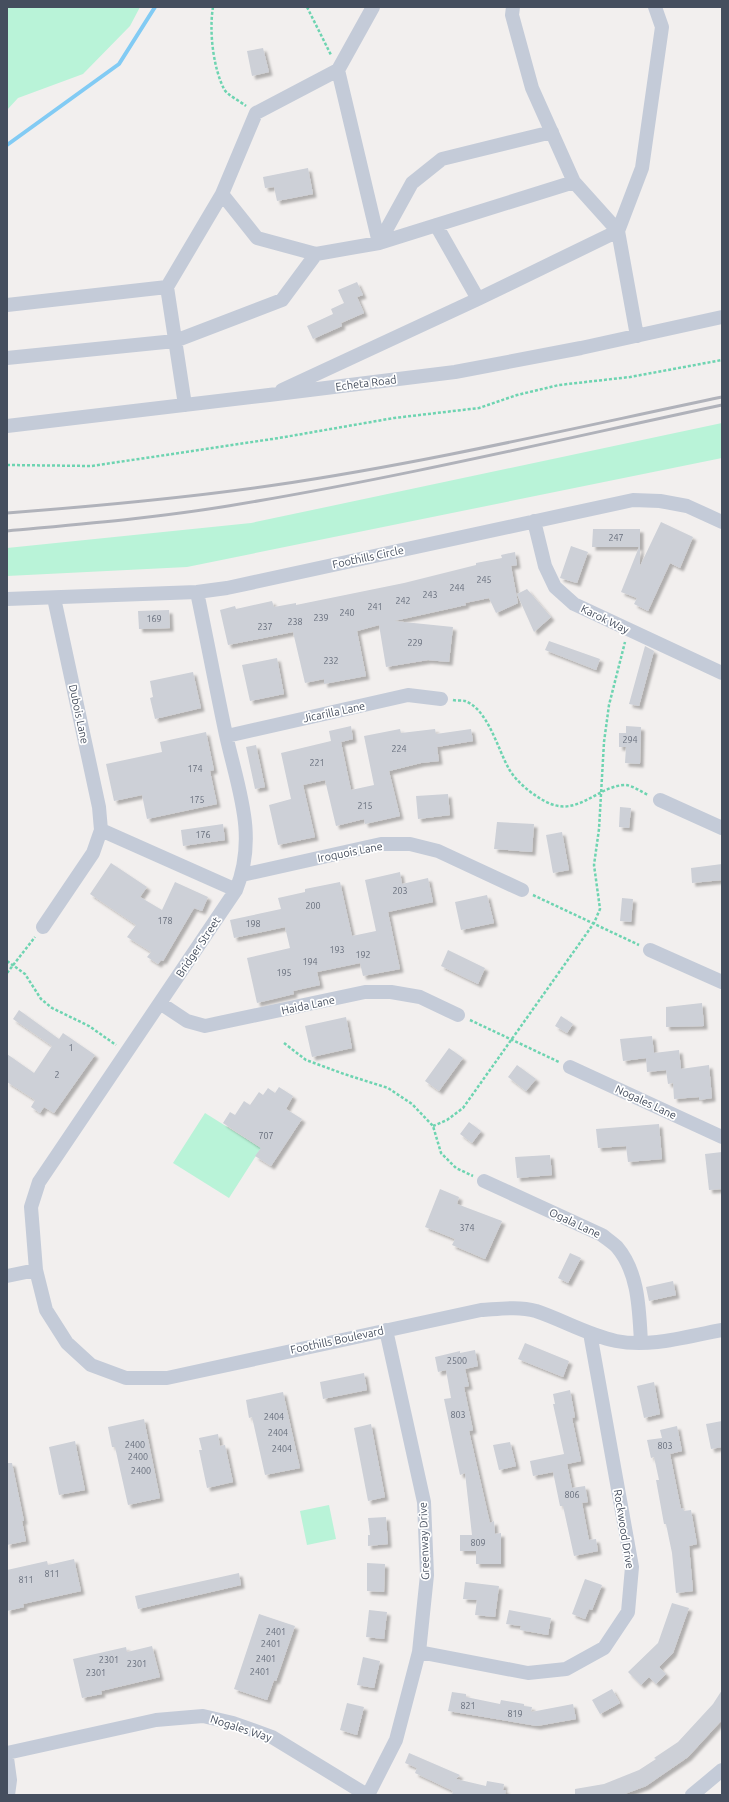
<svg xmlns="http://www.w3.org/2000/svg" width="729" height="1802" font-family="Ubuntu,sans-serif">
<style>
.green{fill:#b9f3d8}
.lines{fill:none;stroke-linecap:round;stroke-linejoin:round}
.stream{stroke:#82cbf4;stroke-width:4}
.building{fill:#cdd0d7;filter:url(#shadow)}
.path{stroke:#6ed4b1;stroke-width:2.5;stroke-dasharray:3 2;stroke-linecap:butt}
.minor{stroke:#c4cbd8;stroke-width:14}
.rail{stroke:#b0b2ba;stroke-width:3}
.labels{text-anchor:middle;stroke-width:3.5;stroke-linejoin:round;paint-order:stroke}
.number-label{font-size:9px;fill:#676e7c}
.street-label{font-size:11px;fill:#454e5e;stroke:#fff}
</style>
<defs>
<filter id="shadow"><feDropShadow dx="3.5" dy="3.5" stdDeviation="1" flood-color="#0004"/></filter>
</defs>
<rect width="100%" height="100%" fill="#f2efee"/>
<!-- green -->
<path class="green" d="M7,7H140L130,26L83,74L18,98L7,110Z
M722,423V458L187,567L7,576V548L251,523Z
M205,1113L261,1148L229,1198L173,1163Z
M329,1505L336,1539L307,1545L300,1511Z"/>
<g class="lines">
<!-- stream -->
<path class="stream" d="M7,145L119,64L155,7"/>
</g>
<!-- building -->
<path class="building" d="M263,48L269,72L252,76L247,51Z
M308,168L313,194L277,201L274,187L265,188L263,177Z
M357,282L363,295L357,297L364,313L341,323L342,326L313,339L307,326L333,314L331,309L344,303L338,290Z
M661,522L693,537L680,568L670,563L648,611L634,604L637,598L621,592L639,547H592L593,529H640V566Z
M571,546L588,552L577,583L560,578Z
M515,552L517,565L511,566L518,603L496,613L489,598L465,603L466,605L394,621L453,627L449,662L428,660L386,667L379,625L357,631L366,676L324,684V679L305,683L293,632L228,645L220,610L235,606L236,609L272,601L274,607L296,603V605L404,583L476,565V563L502,558L501,555Z
M527,589L551,617L534,632L517,594Z
M169,610L170,628L139,629L138,611Z
M549,641L600,659L596,670L545,650Z
M645,646L654,651L639,706L629,704Z
M277,658L284,694L250,701L242,665Z
M193,672L201,708L155,719L150,698L153,697L150,681Z
M351,726L353,739L341,742L351,790L374,785L364,736L400,729L401,733L435,729L436,734L471,729L473,741L437,747L439,761L421,763L389,771L400,816L365,824L364,819L336,826L325,780L303,785L315,837L278,845L269,805L291,799L281,753L331,741L329,731Z
M626,726L641,727L640,764L625,763L626,747H619V733H626Z
M206,732L214,770L210,771L217,804L147,819L142,795L114,801L106,764L162,752L160,742Z
M256,745L265,787L255,789L246,747Z
M448,794L450,815L418,819L416,796Z
M620,807L631,808L629,828L619,827Z
M497,822L534,824L532,852L494,849Z
M223,824L225,840L183,846L181,830Z
M562,832L569,870L553,873L546,835Z
M111,863L147,887L140,897L162,910L175,882L208,897L202,911L194,908L163,961L161,960L158,964L147,957L151,952L127,937L136,925L90,894Z
M722,864V880L692,883L691,868Z
M400,872L402,884L428,878L433,902L388,912L400,969L363,976L360,963L317,972L320,985L293,991L294,994L257,1003L247,958L290,948L285,927L234,938L230,920L281,909L278,898L305,892V889L340,882L352,936L376,931L365,880Z
M487,895L494,923L461,930L455,902Z
M622,898L633,899L631,922L620,921Z
M448,950L485,968L478,984L441,966Z
M702,1003L704,1026L666,1027V1007Z
M19,1010L59,1039L63,1033L95,1055L54,1113L44,1107L40,1113L31,1107L35,1100L7,1082V1054L34,1073L52,1046L13,1019Z
M561,1016L573,1024L567,1033L555,1026Z
M346,1017L352,1048L312,1057L305,1026Z
M652,1036L654,1053L679,1050L681,1069L709,1065L712,1098L699,1100V1097L674,1099L673,1083L668,1084L666,1070L647,1072L646,1058L623,1061L620,1039Z
M449,1048L463,1058L439,1091L425,1081Z
M517,1065L536,1079L526,1091L508,1077Z
M279,1087L293,1096L286,1109L302,1119L271,1166L255,1156L261,1148L223,1123L230,1112L235,1115L244,1101L250,1105L259,1092L263,1095L268,1088L275,1093Z
M469,1122L481,1131L472,1143L460,1134Z
M659,1124L662,1159L628,1162L626,1146L598,1148L596,1129Z
M722,1152V1189L709,1190L705,1154Z
M550,1155L552,1175L517,1178L515,1157Z
M440,1189L459,1197L457,1204L502,1221L485,1259L452,1245L455,1239L425,1227Z
M570,1253L581,1258L568,1283L558,1278Z
M673,1281L676,1295L649,1301L646,1287Z
M525,1343L569,1361L563,1377L518,1359Z
M475,1350L478,1366L465,1369L469,1386L464,1387L473,1430L469,1431L490,1523L494,1521L495,1534L501,1533V1564H476V1551H460V1535H472L465,1473L460,1475L444,1399L451,1398L446,1370L438,1372L435,1357L460,1351V1353Z
M364,1373L367,1390L323,1399L320,1382Z
M654,1382L660,1414L644,1418L637,1386Z
M570,1390L575,1417L572,1418L581,1461L567,1464L572,1488L585,1486L588,1502L582,1503L589,1540L596,1539L598,1551L574,1556L563,1506H560L553,1472L533,1476L530,1461L564,1454L553,1404H555L553,1394Z
M283,1392L300,1468L265,1475L252,1417L249,1418L246,1400Z
M144,1419L160,1498L128,1505L115,1447H112L108,1427Z
M722,1421V1447L711,1449L706,1424Z
M371,1424L385,1497L368,1501L354,1428Z
M677,1426L682,1451L670,1454L681,1509L683,1508L684,1511L691,1510L697,1544L689,1546L693,1591L676,1593L672,1553L666,1524H664L656,1480H659L654,1457L651,1458L647,1440L662,1438L660,1430Z
M218,1434L220,1446L225,1445L233,1482L207,1488L199,1450H202L199,1438Z
M75,1441L85,1490L59,1495L49,1447Z
M510,1442L516,1466L499,1470L493,1445Z
M7,1463H12L24,1521H22L26,1541L7,1545Z
M386,1517L388,1544L368,1546V1535H370L368,1518Z
M74,1559L81,1591L23,1604L24,1607L7,1611V1570L47,1561L48,1565Z
M367,1563L385,1564L384,1592L367,1591Z
M239,1573L241,1585L138,1609L135,1596Z
M585,1579L602,1585L592,1610L589,1609L585,1619L572,1614Z
M465,1582L499,1586L495,1617L475,1615L477,1600L463,1599Z
M672,1603L689,1608L673,1653L659,1667L666,1674L656,1684L649,1677L641,1685L628,1672L658,1643Z
M369,1610L387,1612L384,1639L366,1637Z
M509,1610L551,1618L548,1635L520,1630L521,1626L506,1624Z
M259,1614L295,1626L276,1681L274,1680L267,1700L234,1689Z
M152,1646L160,1677L101,1691L102,1694L82,1698L73,1659L126,1647L127,1652Z
M363,1657L380,1661L374,1688L357,1685Z
M612,1689L620,1703L600,1714L592,1700Z
M722,1690V1720L688,1757L646,1786L622,1795H575V1789L604,1784L639,1770L656,1759L654,1758L678,1742L713,1704Z
M452,1692L466,1694V1697L500,1704L501,1700L524,1704V1706L532,1707L531,1712L573,1704L576,1719L537,1726L448,1711Z
M347,1703L364,1707L357,1735L340,1730Z
M409,1753L460,1775L456,1779L486,1786L487,1781L504,1784L503,1790H506L505,1795H452L453,1791L415,1773L417,1768L405,1763Z"/>
<g class="lines">
<!-- path -->
<path class="path" d="M213,7C209,31 213,67 224,89C227,95 240,101 246,106
M307,7L331,55
M7,465L92,466L279,438L394,418L479,408L517,395L559,385L630,377L722,360
M453,700C457,701 462,700 465,701C488,709 498,750 509,769C517,783 536,798 551,804C580,815 599,785 626,785C633,786 642,792 648,795
M533,895L639,945
M7,961L25,974L41,999L52,1008L89,1026L116,1045
M7,973L35,937
M470,1020L559,1062
M284,1043L306,1060L344,1074L388,1088L412,1104L433,1126L441,1153L456,1168L473,1176
M433,1126L447,1120L463,1108L594,923L600,909L594,865L599,829L604,742L609,705L625,642"/>
<!-- minor -->
<path class="minor" d="M338,70L379,243
M222,194L257,238L316,254
M436,225L478,299
M379,243L412,183L442,159L552,132
M7,305L167,287
M637,336L618,231L642,168L662,27L655,7
M7,358L175,341L282,300L316,254L379,243L574,182
M282,390L478,299L618,231L574,182L532,88L512,15L513,7
M185,405L167,287L222,194L256,113L338,70L373,7
M7,426L269,395L455,372L581,348L722,317
M534,521L545,566L555,587L574,604L722,673
M7,599L197,592L227,588L633,500L660,501L687,506L722,522
M227,736L408,695L441,699
M660,800L722,828
M101,830L236,890
M242,875L381,844H410L438,851L522,890
M43,927L93,853L101,830L99,807L54,598
M650,950L722,982
M160,1003L187,1021L205,1026L365,992H391L420,997L458,1015
M570,1067L722,1137
M484,1181L602,1235C607,1239 613,1243 617,1247C639,1273 639,1310 641,1342
M36,1270L31,1207L39,1182L236,890C258,836 238,789 226,735C216,688 207,640 197,592
M7,1276L36,1270L46,1310L67,1343L91,1365L126,1378H167L481,1310C499,1309 518,1306 536,1311C563,1320 588,1335 616,1341C651,1348 688,1336 722,1330
M419,1652L528,1673L566,1669L604,1648L628,1612L632,1567L590,1333
M7,1753L156,1720L203,1716L233,1723L272,1737L367,1795
M7,1758L10,1780L8,1795
M368,1795L396,1740L419,1652L427,1575L424,1502L386,1330
M692,1795L722,1770"/>
<!-- rail -->
<path class="rail" d="M7,513C97,506 186,498 275,485C425,463 574,428 722,397
M7,531C81,524 155,518 228,506C393,479 558,440 722,405"/>
</g>
<g class="labels">
<!-- number labels -->
<g class="number-label">
<text x="616" y="541">247</text>
<text x="484" y="583">245</text>
<text x="457" y="591">244</text>
<text x="430" y="598">243</text>
<text x="403" y="604">242</text>
<text x="375" y="610">241</text>
<text x="347" y="616">240</text>
<text x="321" y="621">239</text>
<text x="154" y="622">169</text>
<text x="295" y="625">238</text>
<text x="265" y="630">237</text>
<text x="415" y="646">229</text>
<text x="331" y="664">232</text>
<text x="630" y="743">294</text>
<text x="399" y="752">224</text>
<text x="317" y="766">221</text>
<text x="195" y="772">174</text>
<text x="197" y="803">175</text>
<text x="365" y="809">215</text>
<text x="203" y="838">176</text>
<text x="400" y="894">203</text>
<text x="313" y="909">200</text>
<text x="165" y="924">178</text>
<text x="253" y="927">198</text>
<text x="337" y="953">193</text>
<text x="363" y="958">192</text>
<text x="310" y="965">194</text>
<text x="284" y="976">195</text>
<text x="71" y="1051">1</text>
<text x="57" y="1078">2</text>
<text x="266" y="1139">707</text>
<text x="467" y="1231">374</text>
<text x="457" y="1364">2500</text>
<text x="458" y="1418">803</text>
<text x="274" y="1420">2404</text>
<text x="278" y="1436">2404</text>
<text x="135" y="1448">2400</text>
<text x="665" y="1449">803</text>
<text x="282" y="1452">2404</text>
<text x="138" y="1460">2400</text>
<text x="141" y="1474">2400</text>
<text x="572" y="1498">806</text>
<text x="478" y="1546">809</text>
<text x="52" y="1577">811</text>
<text x="26" y="1583">811</text>
<text x="276" y="1635">2401</text>
<text x="271" y="1647">2401</text>
<text x="266" y="1662">2401</text>
<text x="109" y="1663">2301</text>
<text x="137" y="1667">2301</text>
<text x="260" y="1675">2401</text>
<text x="96" y="1676">2301</text>
<text x="468" y="1709">821</text>
<text x="515" y="1717">819</text>
</g>
<!-- street labels -->
<g class="street-label">
<text transform="translate(366 383) rotate(-7)" y="4">Echeta Road</text>
<text transform="translate(368 557) rotate(-12)" y="4">Foothills Circle</text>
<text transform="translate(605 619) rotate(26)" y="4">Karok Way</text>
<text transform="translate(334 712) rotate(-12)" y="4">Jicarilla Lane</text>
<text transform="translate(79 714) rotate(78)" y="4">Dubois Lane</text>
<text transform="translate(350 852) rotate(-11)" y="4">Iroquois Lane</text>
<text transform="translate(198 947) rotate(-56)" y="4">Bridger Street</text>
<text transform="translate(308 1005) rotate(-12)" y="4">Haida Lane</text>
<text transform="translate(646 1102) rotate(25)" y="4">Nogales Lane</text>
<text transform="translate(575 1223) rotate(25)" y="4">Ogala Lane</text>
<text transform="translate(337 1340) rotate(-12)" y="4">Foothills Boulevard</text>
<text transform="translate(624 1529) rotate(81)" y="4">Rockwood Drive</text>
<text transform="translate(424 1541) rotate(-92)" y="4">Greenway Drive</text>
<text transform="translate(241 1728) rotate(18)" y="4">Nogales Way</text>
</g>
</g>
<!-- border -->
<rect width="729" height="1802" fill="none" stroke="#454e5e" stroke-width="16"/>
</svg>
